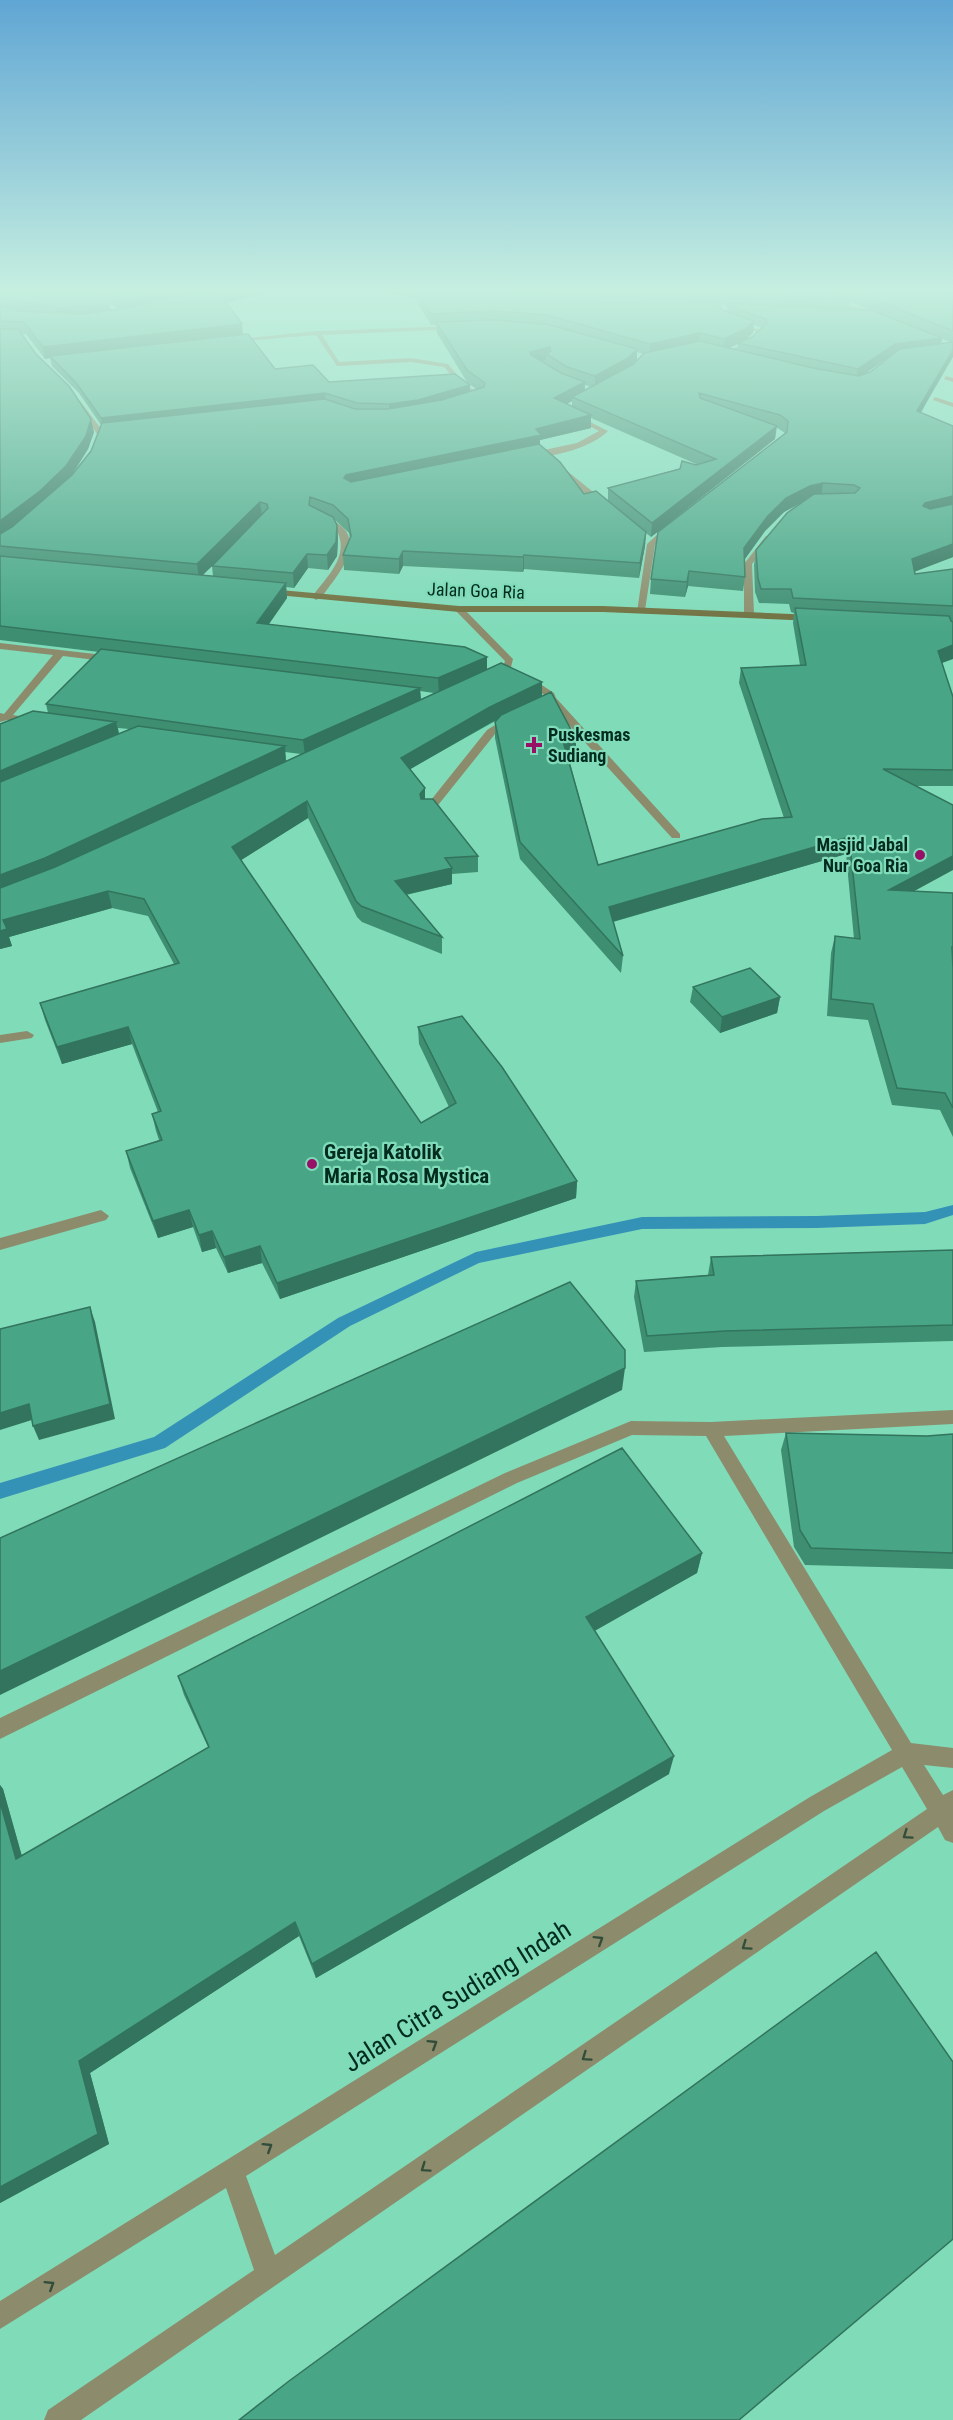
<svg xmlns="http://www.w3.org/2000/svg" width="953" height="2420" font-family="'Roboto Condensed',sans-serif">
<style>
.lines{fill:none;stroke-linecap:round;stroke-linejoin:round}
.stream{fill:#3592b7;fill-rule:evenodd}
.lane{fill:#8c8c6c;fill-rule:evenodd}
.street{fill:#8c8c6c;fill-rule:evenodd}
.secondary{fill:#706f3f;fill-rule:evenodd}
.wall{fill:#3e8e72;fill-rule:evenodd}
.shaded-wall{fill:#32745d}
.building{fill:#48a585;stroke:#32745d;stroke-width:1.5}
.oneway{stroke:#324e3a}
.poi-dot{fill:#961067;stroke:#80dbb9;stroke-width:2}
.labels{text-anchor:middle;stroke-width:4.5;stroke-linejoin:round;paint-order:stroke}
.far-street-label{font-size:18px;fill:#022c1f;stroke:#80dbb9}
.far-poi-label{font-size:18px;font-weight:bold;fill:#022c1f;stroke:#80dbb9;text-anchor:start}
.poi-label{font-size:21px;font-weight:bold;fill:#022c1f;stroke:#80dbb9;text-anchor:start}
.near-street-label{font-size:26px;fill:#022c1f;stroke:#80dbb9}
</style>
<rect width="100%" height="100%" fill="#80dbb9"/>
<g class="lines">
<!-- stream -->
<path class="stream" d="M953,1205V1215L925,1224L817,1228L642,1229L479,1263L350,1326L165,1448L0,1499V1483L154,1437L338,1318L476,1252L642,1217L817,1216L925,1212Z"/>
<!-- lane -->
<path class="lane" d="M101,1210L109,1216L106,1220L0,1250V1238Z"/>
<!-- street -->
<path class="street" d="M816,293H824L874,315L867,316Z
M733,322L764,331L749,345L721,356V354L745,343L757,332L733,324Z
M455,326L457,329L322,335L339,362L411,358L448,364L464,383L483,397L470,402L468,399L475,396L460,385L444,367L411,362L337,366L316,335L233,342L230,340L318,331Z
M946,376L953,378V382L944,379Z
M935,397L953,403V407L933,400Z
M80,401L102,430L119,429L122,433L97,434L77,403Z
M572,415H576L608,431C592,448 548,459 525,458V454L577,443L599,431L572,417Z
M555,466H561L608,504V508H602L555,470Z
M315,515C322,515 327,518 333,521C363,535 347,563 332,583C327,589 323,597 316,600L312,597C327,576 351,556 336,529L315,519Z
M670,523L677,525L655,545L645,610L637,612L647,544Z
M766,536L773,538L752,564L754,614L749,617L744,614V564Z
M456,607H462L513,659L510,671L494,678H488V674L503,667L505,661L456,611Z
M0,643L112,656L117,659L112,662L63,656L13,715L37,719V723L7,720L0,722V713L4,714L53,655L0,649Z
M522,676H528L554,693L556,698L680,834V838H672L550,704L543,708H535V704L546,696L522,680Z
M508,717L517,719L495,734L431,814H423V810L487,730Z
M27,1031L34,1035L32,1038L0,1043V1035Z
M953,1410V1424L724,1436L911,1743L953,1748V1768L924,1765L943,1795L953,1790V1843L945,1840L938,1827L81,2420H44L48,2410L254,2270L226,2188L0,2329V2301L810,1797L892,1750L706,1436L632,1435L517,1483L0,1739V1718L505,1473L631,1421L711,1422ZM902,1767L927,1809L275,2255L246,2176L824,1811Z"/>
<!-- secondary -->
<path class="secondary" d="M269,589L459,606H603L814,615L819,618L814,621L603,612H459L266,594V590Z"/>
</g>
<!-- wall -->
<path class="wall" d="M0,293L109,304L110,310L118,309L95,293H267L226,303L243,334L275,369L329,382L470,391L476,389L467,382L437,333L436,325H431L415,299L390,293H953V350L921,413L953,426V557L915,571V574L953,569V621H950L942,663L953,697V786H915L914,891L953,893V1137L940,1110L892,1105L868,1020L827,1016L831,953L835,936L854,939L846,854L613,922L623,956L621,973L520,859L495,738V722L497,720L410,769L425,788V799L478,856V872L452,874V884L406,895L442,937V954L362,922L357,917L308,818L241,860L421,1123L449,1107L419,1044L418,1027L577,1181L576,1198L280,1299L262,1263L228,1273L216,1248L202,1252L193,1227L158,1238L130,1168L126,1151L159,1140L156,1131L152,1114L158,1112L132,1044L62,1064L45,1020L40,1003L174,964L148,916L112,908L9,937L12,946L0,949V724L48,713L46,704L99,652L0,640ZM850,301L870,310L849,309ZM719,304L727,305V311L722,310ZM754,325L762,328L752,337L745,340L753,333ZM21,334H26L45,359L50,358L52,366L79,393L101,425L91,451L71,477L88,449L94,432ZM942,339L950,342L941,344ZM738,344L737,350L728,348ZM637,352L643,354L637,361ZM893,354H894L870,372L864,374ZM585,385L591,387L585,391ZM572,401V406L567,404ZM591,418L696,464L608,488V500L584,494L540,445V440L591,428ZM776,427L785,433L651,579L650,594L685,597L688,586L743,591L745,577L744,560L765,531L784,512L800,504L756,550L754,565L755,592L759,603L789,604L791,612L794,613L793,623L800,665L741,668L739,683L784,818L598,865L568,756L576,755L542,697L487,669L269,624L287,598L286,587L294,588L308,568L328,570L337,556L338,539L337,525L334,519L349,533L350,538L343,555L344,570L399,574L403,566L523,572L524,569L639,578L645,546L646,533L651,537L775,439ZM212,566L213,576L202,575ZM420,691L434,693L421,699ZM118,728L129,729L119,734ZM285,752L301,754L286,761Z
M693,987L780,997L777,1013L720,1033L690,1002Z
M953,1250V1341L722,1347L644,1352L634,1297L636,1281L708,1275L711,1257Z
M786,1433L927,1436L953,1434V1569L805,1565L794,1547L781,1450Z
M702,1553L697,1573L594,1630L669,1774L316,1978L299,1936L90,2073L109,2144L0,2203V1785L3,1789L22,1856L208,1747L184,1695L178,1676Z"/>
<!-- shaded-wall -->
<path class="shaded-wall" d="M158,293H202L123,314L122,302Z
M219,293H267L220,304Z
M109,304L111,315L61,320L59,308Z
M754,321L753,333L744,341L723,351L724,339Z
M242,324L243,335L50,356V358L45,359L43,347Z
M700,333L699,345L649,356L650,344Z
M942,338L940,348L893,354L856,380L858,369L895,344Z
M550,347L549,356L546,354V360L530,364V352Z
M637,349V361L627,370L595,389V376Z
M953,350V357L914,424L917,411Z
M585,382L584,394L572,397V401L554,411V398Z
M470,385V395L389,414V404Z
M325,393L326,403L103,428L101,418Z
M591,415V428L540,440V448L347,489L344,478L346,475Z
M91,419L94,432L88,449L69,479L0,538V521Z
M777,426L775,439L651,537L652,523Z
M823,483L821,497L807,499L784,512L765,531L742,563L744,548L767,517L786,498L810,486Z
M953,496V506L921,517L923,506L925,503Z
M260,502L262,516L199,579L197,564Z
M337,525L338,539L337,556L328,570L327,555Z
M646,532L645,546L639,578L640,563Z
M953,544V557L909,574L912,559Z
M403,551V566L399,574V559Z
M307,554L308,568L294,588L293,573Z
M524,555V569L523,572V557Z
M689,571L688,586L685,597L687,582Z
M286,583L287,598L259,638L257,623Z
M953,645V659L934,666L938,651Z
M487,657V672L439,694L438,678Z
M542,682V698L490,723L402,774L401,758L490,707Z
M420,688L421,702L305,755L303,740Z
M116,722L120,738L0,789V771Z
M576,739V755L563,756V741Z
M285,746L286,762L0,894V875Z
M425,788V804L421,810L420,794Z
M307,801L308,818L235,864L232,847Z
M849,837L846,854L608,923L609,907Z
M953,856V870L885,907L889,890Z
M452,868V884L395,897V881Z
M108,891L112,908L9,937L12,946L0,949V931L3,920Z
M780,997L777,1013L720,1033L722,1017Z
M128,1027L132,1044L62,1064L57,1047Z
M577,1181L576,1198L280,1299L277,1283Z
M189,1210L193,1227L158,1238L153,1221Z
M212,1231L216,1248L202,1252L199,1235Z
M260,1246L262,1263L228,1273L224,1257Z
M90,1307L95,1322L115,1419L39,1440L33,1426Z
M625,1368L622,1390L0,1695V1671Z
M29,1404L35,1419L0,1430V1413Z
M702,1553L697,1573L584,1637L586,1617Z
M674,1756L669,1774L316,1978L312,1964Z
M0,1785L3,1789L27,1875L16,1859L0,1802Z
M295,1922L299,1936L90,2073L109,2144L0,2203V2187L79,2061Z"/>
<!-- building -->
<path class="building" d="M0,293H93L109,304L59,308L0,298Z
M108,293H158L122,302Z
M191,293H219L242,324L43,347L24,322L0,321V306L20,311L83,314L125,308Z
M418,293H533L717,301L722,310L754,321L745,329L724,339L700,333L650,344L547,315L493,311L431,314Z
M718,293H838L850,299Z
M859,293H953V331Z
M728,303L871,310L942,338L895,344L858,369L738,343L752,337L767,323L766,319L729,306Z
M493,320L546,324L637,349L628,358L595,376L567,367L546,354L551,351L550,347L530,352L531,355L561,373L585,382L554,398L591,415L536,429L541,435L346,475L344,478L351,482L539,444L560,462L584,494L596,491L646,532L640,563L524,555L523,557L403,551L399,559L343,555L351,536L348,519L333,505L310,497L309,505L333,517L337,525L336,542L327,555L307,554L293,573L212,566L268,508L267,504L260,502L197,564L0,546V534L12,527L72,475L91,451L102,423L325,399L355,409H388L442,400L484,387L485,383L467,370L436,322Z
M0,329H18L36,354L69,386L91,419L86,436L66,466L40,491L0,521Z
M248,334L275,369L313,365L329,382L455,374L470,385L418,400L389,404L357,403L325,393L101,418L77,384L50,356Z
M700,341L813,368L859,376L870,372L900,349L953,342V350L917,411L953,426V496L925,503L923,506L930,509L953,504V544L912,559L915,574L953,569V606L793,598L791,589H761L758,578L756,550L787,513L814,494L855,493L860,488L854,485L823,483L810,486L786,498L767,517L744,548L745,577L689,571L687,582L651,579L658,532L787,432L788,421L780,415L699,393L700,398L777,426L652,523L608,488L680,469L682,461L696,465L716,459L572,397L634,364L644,353Z
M0,556L286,583L257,623L465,647L487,657L438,678L0,626Z
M795,608L949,616L951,621L953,622V645L938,651L953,697V770L883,769L953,805V856L889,890L953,893V947H952L953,968V1108L945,1093L897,1088L873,1004L831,999L835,936L860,939L849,837L609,907L623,956L520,842L495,722L501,715L551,692L576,739L563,741L598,865L762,819L792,817L741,668L806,665Z
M101,649L420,688L303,740L46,704Z
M501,663L542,682L490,707L401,758L425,788L420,794L421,799H433L478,856L445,858L452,868L395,881L442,937L361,906L356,901L307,801L232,847L421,1123L456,1103L418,1027L462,1016L502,1067L577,1181L277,1283L260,1246L224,1257L212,1231L199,1235L189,1210L153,1221L126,1151L162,1140L152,1114L161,1111L128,1027L57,1047L40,1003L179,963L144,899L108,891L3,920L7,929L0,931V888L55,867Z
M33,711L116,722L0,771V724Z
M138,726L285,746L45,858L0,875V782Z
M750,968L780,997L722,1017L693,987Z
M953,1250V1325L725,1331L647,1336L636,1281L714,1275L711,1257Z
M570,1282L625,1350V1368L0,1671V1538Z
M90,1307L110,1404L33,1426L29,1404L0,1413V1329Z
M786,1433L927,1436L953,1434V1553L811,1548L800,1530Z
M622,1448L702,1553L586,1617L674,1756L312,1964L295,1922L79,2061L98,2134L0,2187V1802L16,1859L209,1747L178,1676Z
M876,1952L953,2062V2239L739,2420H239L289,2381Z"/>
<!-- one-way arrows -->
<defs><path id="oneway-chevron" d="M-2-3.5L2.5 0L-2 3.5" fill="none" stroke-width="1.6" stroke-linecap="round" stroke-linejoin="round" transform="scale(1.5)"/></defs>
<g class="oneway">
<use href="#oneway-chevron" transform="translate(907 1835) rotate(145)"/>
<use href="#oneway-chevron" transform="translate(599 1940) rotate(-32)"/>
<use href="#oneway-chevron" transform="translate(746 1946) rotate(145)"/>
<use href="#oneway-chevron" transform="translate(433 2044) rotate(-32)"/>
<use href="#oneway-chevron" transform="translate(586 2057) rotate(145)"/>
<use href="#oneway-chevron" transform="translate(268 2147) rotate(-32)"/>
<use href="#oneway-chevron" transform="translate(425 2168) rotate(145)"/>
<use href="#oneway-chevron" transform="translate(50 2285) rotate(-32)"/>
</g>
<!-- sky -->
<linearGradient id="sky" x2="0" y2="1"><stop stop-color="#60a6d4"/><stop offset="0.46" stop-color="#c6efe0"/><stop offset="1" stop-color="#c6efe0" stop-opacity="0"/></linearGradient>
<rect width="953" height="632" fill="url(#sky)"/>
<!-- markers -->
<g class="poi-dot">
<path d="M531 736h6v6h6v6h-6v6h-6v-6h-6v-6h6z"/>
<circle cx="920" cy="855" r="6"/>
<circle cx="312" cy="1164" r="6"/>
</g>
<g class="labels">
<!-- far-street labels -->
<g class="far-street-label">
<text transform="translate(476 591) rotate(2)" y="6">Jalan Goa Ria</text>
</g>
<!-- far-poi labels -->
<g class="far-poi-label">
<text x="548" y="741">Puskesmas<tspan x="548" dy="21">Sudiang</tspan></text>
<text x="908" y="851" text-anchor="end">Masjid Jabal<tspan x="908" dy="21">Nur Goa Ria</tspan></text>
</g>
<!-- poi labels -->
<g class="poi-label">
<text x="324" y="1159">Gereja Katolik<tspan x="324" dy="24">Maria Rosa Mystica</tspan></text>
</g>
<!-- near-street labels -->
<g class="near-street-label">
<text transform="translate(457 1996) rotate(-32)" y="9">Jalan Citra Sudiang Indah</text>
</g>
</g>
</svg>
